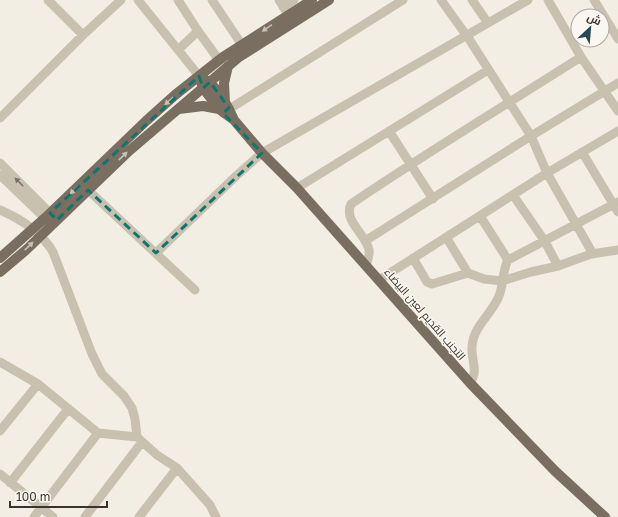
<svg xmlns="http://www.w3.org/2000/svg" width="618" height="517" font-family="'Golos Text',Cairo,sans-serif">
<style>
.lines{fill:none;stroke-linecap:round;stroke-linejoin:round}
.minor{stroke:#c9c1b0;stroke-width:9}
.major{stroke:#796e60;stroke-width:10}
.oneway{fill:#c6c0b6}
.oneway2{fill:#7a7368}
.marked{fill:none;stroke:#0f766e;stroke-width:3;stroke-dasharray:8 5;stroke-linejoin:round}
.labels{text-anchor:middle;stroke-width:3;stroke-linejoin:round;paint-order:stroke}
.street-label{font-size:11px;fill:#39332d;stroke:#f9f7ef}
</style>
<rect width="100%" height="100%" fill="#f2eee3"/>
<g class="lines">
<!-- minor -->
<path class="minor" d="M48,0L83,35L121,0
M138,0L199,76
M178,0L198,31L178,50
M212,0L242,45
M279,0L288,14
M441,0L469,39L531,136L547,173L593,254
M472,0L488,23
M548,0L581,57L618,111
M594,0L618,39
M283,7L294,0
M198,31L219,60
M223,113L403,0
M0,118L83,35
M389,131L433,199
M582,152L618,212
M0,163L54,217
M0,175L50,223
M297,188L488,70
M88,190L195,290
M513,195L544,240L558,266
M0,210C21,219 41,232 53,252L92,354L102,374L124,396L132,408L135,419L137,437L157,455L177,468L210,505L216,517
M480,216L508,260
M446,237L468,273L484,279L502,281L531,272L558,266L591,254L618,250
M365,241L531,136L618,83
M156,253L236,176L262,153L528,0
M413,258L427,282L432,284L468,273
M366,265C368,260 370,255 369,250C366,234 343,221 351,204C426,153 504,106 581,57
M379,280L547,173L618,131
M0,362L38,384L98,433L34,517
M470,383C479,371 471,360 472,347C473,326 492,314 499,296C504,284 502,271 508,260L618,202
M0,431L38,384
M98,433L137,437
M0,474L53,517
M10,483L68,409
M85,517L142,442
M139,517L177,468"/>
<!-- major -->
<path class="major" d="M199,76L203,88L219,109L234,120L262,153L297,188L470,383L555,471L605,517
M204,79C217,86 229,107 234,120
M225,103L224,83L228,66
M179,109L203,106L219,109
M0,258L45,218L146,121L175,95L223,57L312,0
M0,272L26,250L129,151L239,57L329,0"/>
</g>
<!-- one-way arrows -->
<defs><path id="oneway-solid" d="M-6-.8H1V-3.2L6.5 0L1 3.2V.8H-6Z"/></defs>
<g class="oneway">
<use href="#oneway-solid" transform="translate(267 28) rotate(146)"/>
<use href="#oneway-solid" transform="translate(169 101) rotate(138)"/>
<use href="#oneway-solid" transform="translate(123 156) rotate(-43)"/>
<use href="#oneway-solid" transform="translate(74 190) rotate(136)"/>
<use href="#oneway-solid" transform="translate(29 246) rotate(-44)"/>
</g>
<use class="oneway2" href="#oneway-solid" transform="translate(19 182) rotate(-135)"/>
<!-- marked area -->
<path class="marked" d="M199,76L203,88L210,82L229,108L223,113L262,153L156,253L88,190L57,220L50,213Z"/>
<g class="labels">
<!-- street labels -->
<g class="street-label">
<text transform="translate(425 314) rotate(49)" y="4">التجنب القديم لعين البيضاء</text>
</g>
</g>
<!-- north arrow -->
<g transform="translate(590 28) rotate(26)"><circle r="19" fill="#f9f7ef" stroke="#aca9a1"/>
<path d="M0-3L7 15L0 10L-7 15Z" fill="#274856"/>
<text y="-6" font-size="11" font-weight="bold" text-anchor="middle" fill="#39332d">ش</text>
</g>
<!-- scale -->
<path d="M10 501v6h97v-6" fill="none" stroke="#39332d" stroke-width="2"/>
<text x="16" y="501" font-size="12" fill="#39332d" stroke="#f9f7ef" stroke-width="3" paint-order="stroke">100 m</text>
</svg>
